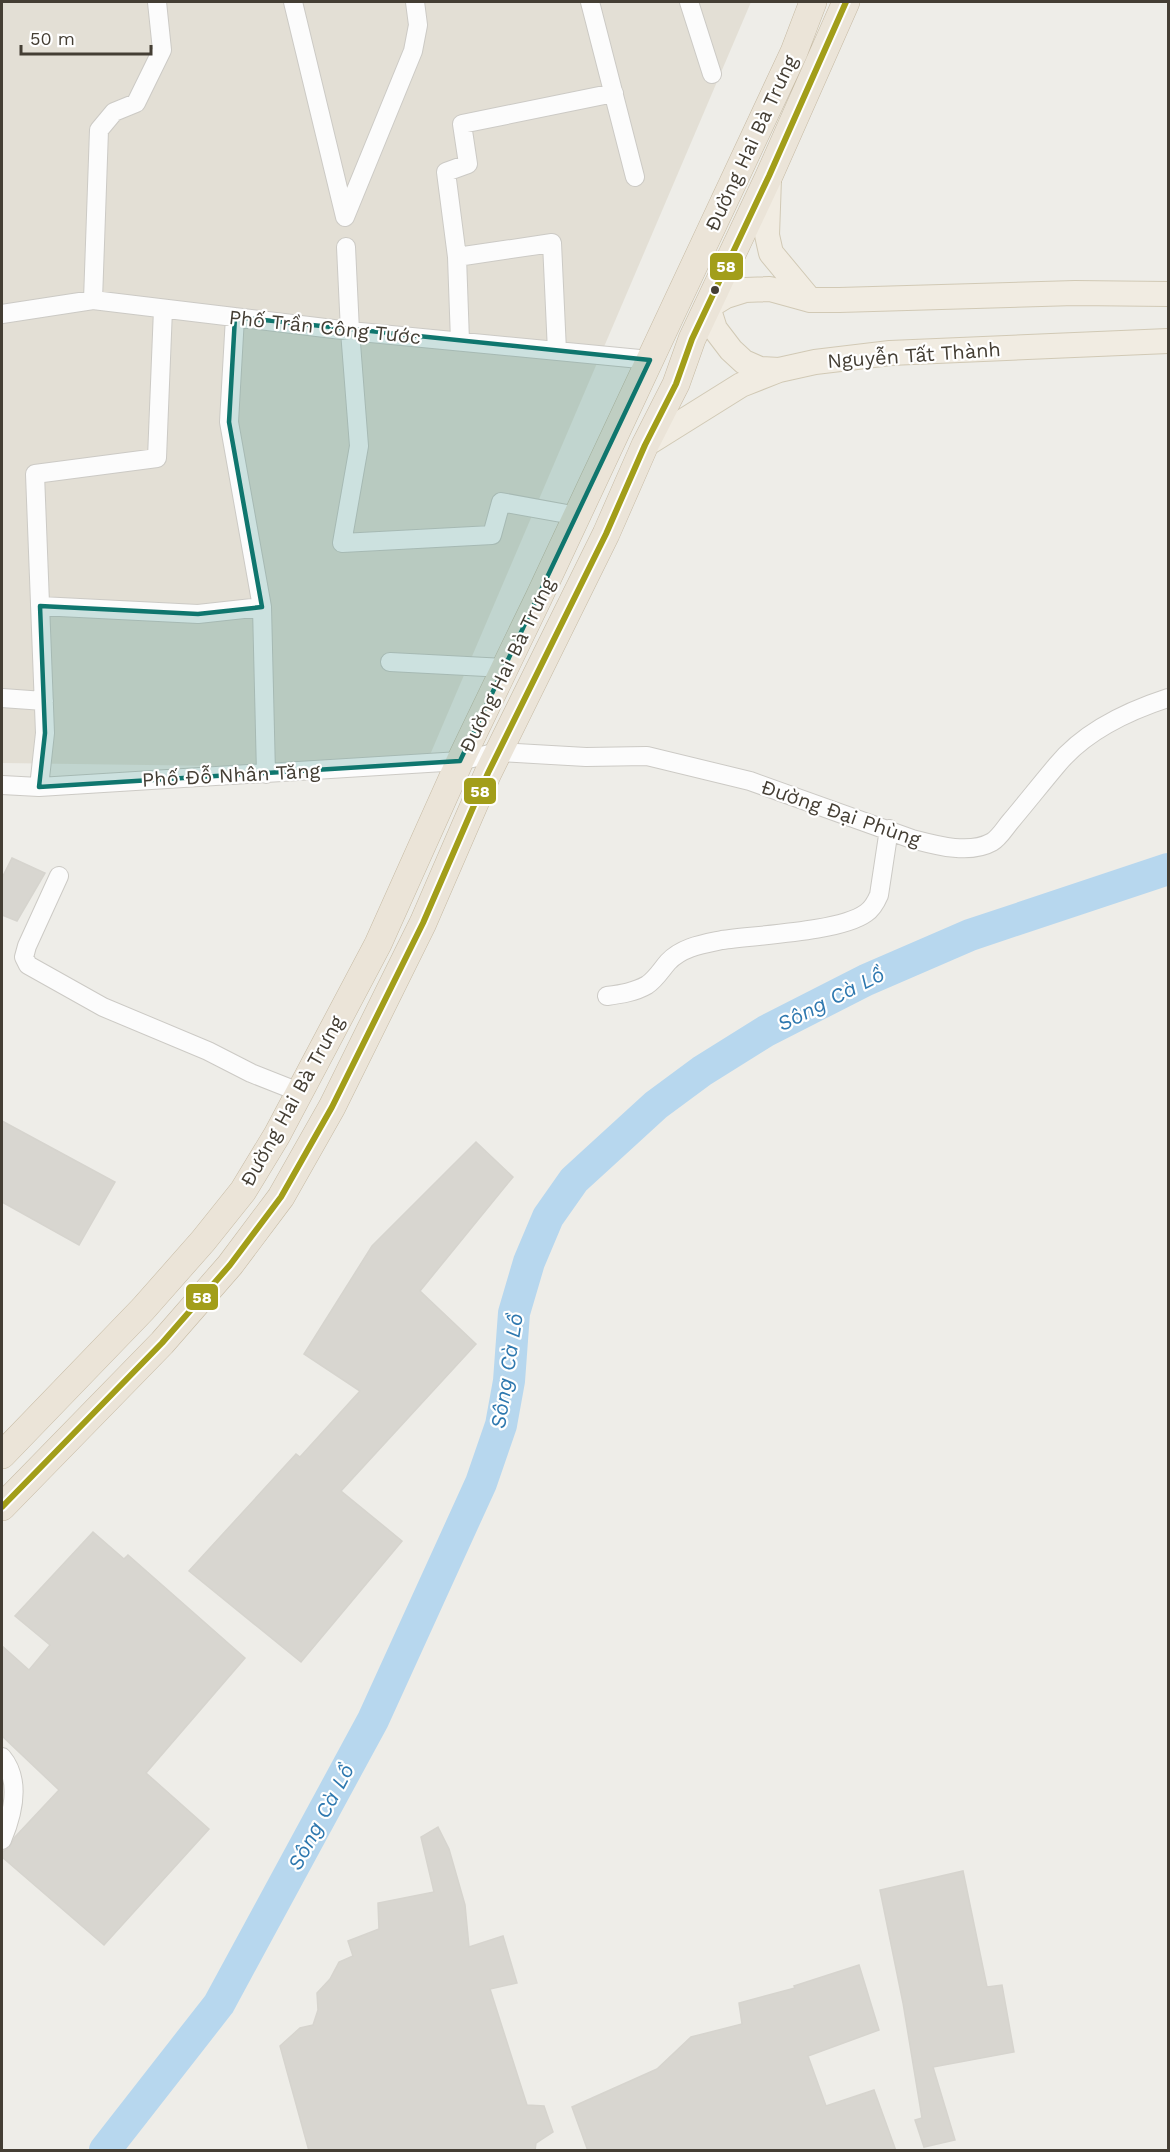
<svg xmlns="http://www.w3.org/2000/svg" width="1170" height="2152" font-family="'Work Sans',sans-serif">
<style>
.residential{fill:#e3dfd5}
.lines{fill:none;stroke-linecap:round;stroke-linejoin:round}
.river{stroke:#b7d7ee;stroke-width:32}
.building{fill:#d8d6d0;stroke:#d6d4ce;stroke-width:1.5}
.minor-casing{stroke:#cccac5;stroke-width:20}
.major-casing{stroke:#d1c9b5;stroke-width:26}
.highway-casing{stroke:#c6baa3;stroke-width:28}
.minor{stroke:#fcfcfc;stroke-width:18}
.major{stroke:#f1ece2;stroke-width:24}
.highway{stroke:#ebe4d8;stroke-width:27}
.bus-1-casing{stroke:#fff;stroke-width:10}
.bus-1{stroke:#a29e1a;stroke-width:6}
.marked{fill:#0f766e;fill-opacity:0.2;stroke:#0f766e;stroke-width:4.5;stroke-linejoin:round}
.bus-dot{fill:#443e34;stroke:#fff;stroke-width:2}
.labels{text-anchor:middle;stroke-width:4.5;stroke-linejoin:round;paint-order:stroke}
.street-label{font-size:20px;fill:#443e34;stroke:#fff}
.water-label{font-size:21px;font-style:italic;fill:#2e78af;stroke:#fff}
.line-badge{stroke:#fff;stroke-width:2}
.badge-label{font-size:16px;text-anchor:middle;font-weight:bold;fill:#fff}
</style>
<rect width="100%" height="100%" fill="#eeede8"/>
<!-- residential -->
<path class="residential" d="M2,2H751L424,769L2,763Z"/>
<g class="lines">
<!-- river -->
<path class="river" d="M105,2150L219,2004L373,1720L481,1483L501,1425L509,1381L514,1313L529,1262L548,1217L574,1180L656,1105L702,1071L766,1031L866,980L970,935L1168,869"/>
</g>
<!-- building -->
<path class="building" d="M12,858L45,873L17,921L2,915V878Z
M2,1121L115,1182L79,1245L2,1202Z
M476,1142L513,1177L420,1291L476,1344L341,1491L402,1541L301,1662L189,1571L296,1454L300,1457L360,1391L304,1354L372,1246Z
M93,1532L124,1559L128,1555L245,1658L146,1773L209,1829L104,1945L2,1857V1852L9,1848L15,1837L59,1790L2,1736V1646L29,1670L50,1645L15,1616Z
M438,1827L449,1849L465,1905L469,1947L503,1936L517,1983L490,1989L527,2105L544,2106L553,2132L536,2143L535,2151H309L280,2046L300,2028L313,2025L318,2010L317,1993L330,1979L339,1962L353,1956L348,1941L379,1929L378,1903L434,1892L421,1837Z
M963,1871L987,1987L1002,1985L1014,2052L933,2067L955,2140L924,2147L915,2120L922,2118L903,2003L880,1890Z
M859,1965L879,2030L808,2056L826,2106L874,2090L896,2151H588L572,2107L657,2069L691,2037L742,2024L739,2003L795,1988L794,1986Z"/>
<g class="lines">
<!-- minor casing -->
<g class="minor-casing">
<path id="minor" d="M293,2L345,217
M590,2L635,177
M689,2L712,74
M345,217L413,51L418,25L415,2
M346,247L350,331L359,446L342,543L492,535L501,502L578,516
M457,257L552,243L557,351
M93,300L99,130L114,112L136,103L162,50L157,2
M2,314L93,300L350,331L650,360
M235,317L229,422L262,607L266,774
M460,341L457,257L446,172L468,164L462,124L614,93
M40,606L198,614L262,607
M390,662L505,668
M2,698L44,701
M2,785L39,787L460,761L498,752L586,757L647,756L750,781L912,839C935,845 969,855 992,842C999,838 1005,828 1010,822C1026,803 1041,784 1057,765C1084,732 1128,711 1168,698
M39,787L45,733L35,474L157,458L163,309
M59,876L27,946L24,957L28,965L103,1007L208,1051L251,1073L299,1092
M607,996C621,994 635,992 647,985C656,979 661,970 668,962C682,947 703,944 722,940C756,935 840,932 866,913C872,909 876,902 879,895L889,829
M2,1757C21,1780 13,1814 2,1840"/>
</g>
<!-- major casing -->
<g class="major-casing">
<path id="major" d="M769,179L767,235L771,253L810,300
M779,370L760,369L744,362L731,350L715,329L708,307L726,296L745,290L770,289L810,300H839L1075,293L1168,294
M645,445L741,385L779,370L815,362L890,353L1168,341"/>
</g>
<!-- highway casing -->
<g class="highway-casing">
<path id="highway" d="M2,1455L143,1309L203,1241L243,1191L277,1135L378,944L460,761L539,597L794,52L813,2
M2,1507L162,1343L230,1265L281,1197L332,1107L423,923L488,773L606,534L645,445L676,384L692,339L769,176L846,2"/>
</g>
<!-- minor -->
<use href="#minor" class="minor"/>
<!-- major -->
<use href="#major" class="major"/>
<!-- highway -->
<use href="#highway" class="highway"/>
<!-- bus-1 casing -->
<g class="bus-1-casing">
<path id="bus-1" d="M2,1507L162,1343L230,1265L281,1197L332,1107L423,923L488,773L606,534L645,445L676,384L692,339L769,176L846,2"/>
</g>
<!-- bus-1 -->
<use href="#bus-1" class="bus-1"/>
</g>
<!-- marked area -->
<path class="marked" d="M235,317L650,360L460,761L39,787L45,733L40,606L198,614L262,607L229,422Z"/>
<!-- markers -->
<circle class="bus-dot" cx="715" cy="290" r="5"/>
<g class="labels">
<!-- street labels -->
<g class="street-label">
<text transform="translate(751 143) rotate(-65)" y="7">Đường Hai Bà Trưng</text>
<text transform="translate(325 327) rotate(6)" y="7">Phố Trần Công Tước</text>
<text transform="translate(914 355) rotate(-4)" y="7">Nguyễn Tất Thành</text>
<text transform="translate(507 665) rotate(-64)" y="7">Đường Hai Bà Trưng</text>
<text transform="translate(231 775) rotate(-3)" y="7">Phố Đỗ Nhân Tăng</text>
<text transform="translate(841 813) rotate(19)" y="7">Đường Đại Phùng</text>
<text transform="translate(292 1101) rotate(-61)" y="7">Đường Hai Bà Trưng</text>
</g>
<!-- water labels -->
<g class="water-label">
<text transform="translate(831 999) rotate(-27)" y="7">Sông Cà Lồ</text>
<text transform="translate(507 1371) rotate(-81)" y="7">Sông Cà Lồ</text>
<text transform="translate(321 1817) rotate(-62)" y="7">Sông Cà Lồ</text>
</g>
</g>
<g class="line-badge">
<rect x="709" y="252" width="35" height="29" rx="6" fill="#a29e1a"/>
<rect x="463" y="777" width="34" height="28" rx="6" fill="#a29e1a"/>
<rect x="185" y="1283" width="34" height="28" rx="6" fill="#a29e1a"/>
</g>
<g class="badge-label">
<text x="726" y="272">58</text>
<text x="480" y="797">58</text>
<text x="202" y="1303">58</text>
</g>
<!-- border -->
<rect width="1170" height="2152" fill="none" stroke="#443e34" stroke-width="6"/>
<!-- scale -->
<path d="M21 45v9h130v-9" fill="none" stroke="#443e34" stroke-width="3"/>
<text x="30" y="45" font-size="18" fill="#443e34" stroke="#ffffff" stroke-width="4.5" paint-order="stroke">50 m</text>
</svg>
